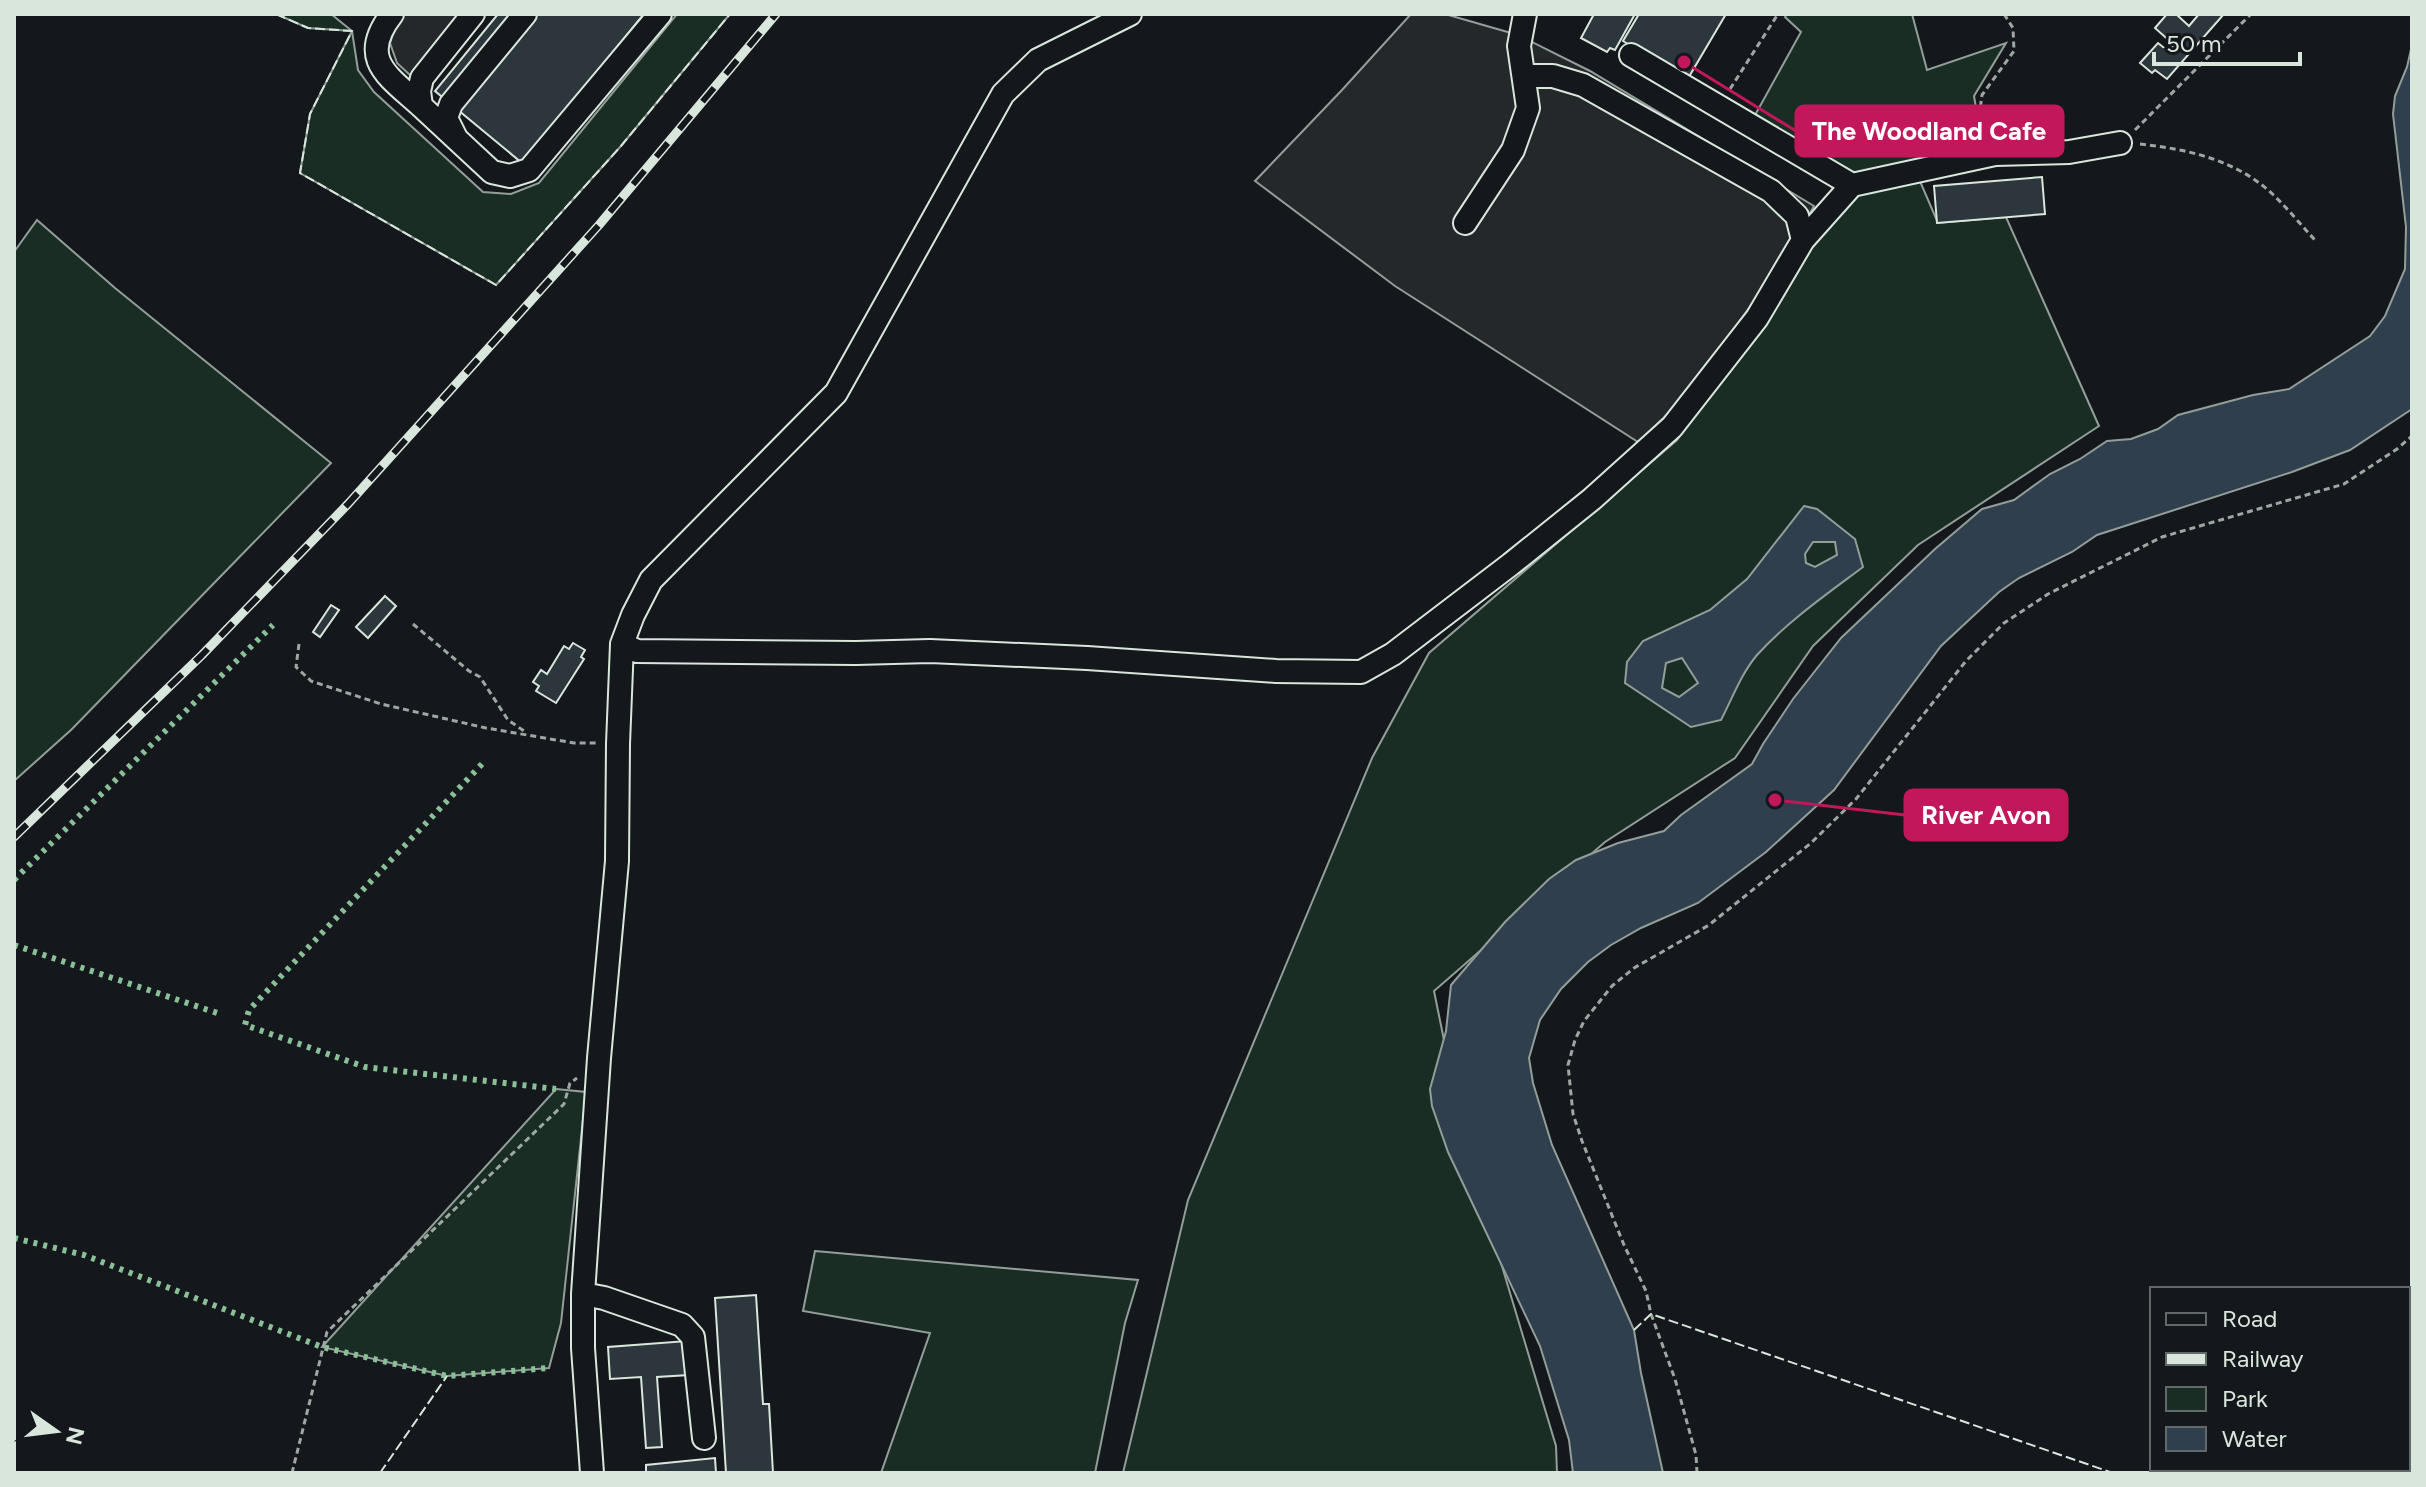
<svg xmlns="http://www.w3.org/2000/svg" width="2426" height="1487" font-family="Figtree,sans-serif">
<style>
.green{fill:#1a2d24;stroke:#939e99;stroke-width:2}
.parking{fill:#24282b;stroke:#939e99;stroke-width:2}
.water{fill:#2f3f4d;stroke:#939e99;stroke-width:2;fill-rule:evenodd}
.building{fill:#2c363c;stroke:#d8e6dc;stroke-width:2}
.lines{fill:none;stroke-linecap:round;stroke-linejoin:round}
.minor-casing{stroke:#d8e6dc;stroke-width:26}
.path{stroke:#9da8a2;stroke-width:3;stroke-dasharray:6 4;stroke-linecap:butt}
.minor{stroke:#14181c;stroke-width:22}
.rail-casing{stroke:#d8e6dc;stroke-width:9}
.rail{stroke:#14181c;stroke-width:6;stroke-dasharray:18;stroke-linecap:butt}
.hedge{stroke:#8ac095;stroke-width:6;stroke-dasharray:4 6;stroke-linecap:butt}
.fence{stroke:#d8e6dc;stroke-width:2;stroke-dasharray:10 4;stroke-linecap:butt}
.leader{fill:none;stroke:#c2185b;stroke-width:3}
.callout-dot{fill:#c2185b;stroke:#14181c;stroke-width:3}
.callout{fill:#c2185b;stroke:#c2185b;stroke-width:3}
.callout-label{font-size:26px;text-anchor:middle;font-weight:bold;fill:#fff}
</style>
<rect width="100%" height="100%" fill="#14181c"/>
<!-- green -->
<path class="green" d="M276,14H331L352,31L358,70L374,92L483,192L511,194L539,183L677,14H730L621,146L496,285L300,173L310,114L352,31L308,28Z
M1787,14H1912L1927,70L2006,43L1974,96L1983,148L1919,179L1938,223L2006,217L2099,426L1918,545L1813,646L1735,758L1605,842L1434,991L1465,1143L1556,1446L1557,1473H1123L1188,1200L1372,758L1429,653L1677,440L1852,185L1754,117L1801,32L1785,17Z
M37,220L115,288L331,463L71,730L14,781V252Z
M556,1089L586,1092L561,1323L549,1368L447,1376L322,1347Z
M815,1251L1138,1280L1125,1323L1095,1473H881L930,1333L803,1311Z"/>
<!-- parking -->
<path class="parking" d="M405,14H460L411,76L397,63L390,43L395,28Z
M1411,14H1445L1518,35L1590,71L1814,206L1785,257L1688,395L1638,442L1395,286L1255,181L1342,90Z"/>
<!-- water -->
<path class="water" d="M2412,45V409L2350,450L2292,472L2097,535L2072,552L2019,578L1999,592L1941,646L1834,790L1766,852L1698,903L1641,928L1611,945L1588,962L1561,989L1540,1020L1529,1058L1533,1083L1552,1145L1634,1330L1641,1373L1663,1473H1573L1569,1440L1540,1346L1448,1152L1432,1106L1430,1089L1446,1031L1451,985L1505,922L1549,879L1576,860L1618,843L1664,831L1681,815L1752,764L1763,744L1793,699L1841,638L1935,549L1982,509L2014,500L2050,474L2080,459L2107,441L2131,439L2158,429L2178,415L2253,395L2289,389L2370,336L2385,316L2405,269L2406,227L2393,114L2395,96L2407,67Z
M1804,506L1817,509L1855,539L1863,567C1827,594 1788,621 1757,655C1741,674 1732,699 1721,720L1691,727L1625,683L1627,662L1643,641L1710,610L1747,579ZM1813,542H1835L1837,555L1815,567L1806,563L1805,554ZM1682,658L1698,683L1679,697L1662,688L1666,663Z"/>
<!-- building -->
<path class="building" d="M498,14H644L522,163L435,91Z
M1594,14H1635L1615,50L1610,48L1607,52L1581,38Z
M1639,14H1726L1687,80L1623,41Z
M2167,14H2176L2189,26L2199,14H2224L2167,79L2155,70L2152,73L2140,63L2158,43L2168,51L2174,45L2155,28Z
M2042,177L2045,214L1937,223L1934,186Z
M385,596L396,606L368,638L356,627Z
M331,605L339,610L320,637L313,632Z
M573,643L585,650L581,657L584,659L556,703L536,691L539,686L533,682L541,670L547,674L564,646L569,649Z
M756,1295L763,1404H769L773,1473H726L715,1298Z
M687,1341L689,1375L657,1377L662,1447L646,1448L641,1377L610,1379L608,1347Z
M715,1458L716,1473H646V1465Z"/>
<g class="lines">
<!-- minor casing -->
<g class="minor-casing">
<path id="minor" d="M392,14C357,59 388,76 421,106
M473,14L422,78L419,91L421,106L492,172L510,176L529,170L660,14
M1631,55L1852,185
M1524,76H1553L1583,85L1771,191L1797,216L1803,240
M456,138L446,118L451,104L525,14
M1465,223L1513,150L1528,108L1519,46L1525,14
M622,644L637,651L856,653L930,651L1087,658L1276,671L1361,672L1393,654L1511,564L1592,499L1672,427L1757,318L1803,240L1852,185L1995,154L2069,152L2120,143
M583,1294L604,1298L682,1325L693,1337L704,1438
M592,1473L583,1348V1294L599,1058L617,861L618,744L622,644L633,615L651,580L836,393L1003,94L1038,60L1130,14"/>
</g>
<!-- path -->
<path class="path" d="M1730,89L1778,14
M2135,130L2251,14
M1987,136L1980,110L1982,95L2014,51L2013,28L2004,14
M2140,144C2186,149 2232,159 2268,190C2285,205 2300,224 2315,240
M413,624L469,671L480,677L508,720L527,733
M299,644L296,667L311,681L381,704L486,728L574,743H598
M292,1473L327,1332L564,1104L570,1083L577,1078
M1697,1473L1696,1455L1675,1379L1651,1314L1646,1291L1624,1245L1582,1141L1573,1114L1568,1065L1575,1040L1584,1021L1612,986L1634,968L1709,925L1811,843L1856,799L1966,661L2004,623L2048,594L2162,537L2344,484L2397,449L2412,436"/>
<!-- minor -->
<use href="#minor" class="minor"/>
<!-- rail casing -->
<g class="rail-casing">
<path id="rail" d="M14,837L202,655L348,504L599,225L776,14"/>
</g>
<!-- rail -->
<use href="#rail" class="rail"/>
<!-- hedge -->
<path class="hedge" d="M482,764L249,1010L245,1025L365,1067L556,1089
M14,880L273,625
M14,945L220,1014
M14,1238L84,1255L322,1347L447,1376L549,1368"/>
<!-- fence -->
<path class="fence" d="M276,14L308,28L352,31L310,114L300,173L496,285L621,146L730,14
M1634,1330L1651,1314L2113,1473
M380,1473L447,1376"/>
</g>
<!-- callouts -->
<path class="leader" d="M1684 62L1796 131M1775 800L1905 815"/>
<g class="callout-dot">
<circle cx="1684" cy="62" r="8"/>
<circle cx="1775" cy="800" r="8"/>
</g>
<g class="callout">
<rect x="1796" y="106" width="267" height="50" rx="8"/>
<rect x="1905" y="790" width="162" height="50" rx="8"/>
</g>
<g class="callout-label">
<text x="1929" y="140">The Woodland Cafe</text>
<text x="1986" y="824">River Avon</text>
</g>
<!-- border -->
<rect width="2426" height="1487" fill="none" stroke="#d8e6dc" stroke-width="32"/>
<!-- legend -->
<rect x="2150" y="1287" width="260" height="184" fill="#14181c" stroke="#626a69" stroke-width="2"/>
<rect x="2166" y="1313" width="40" height="12" fill="#14181c" stroke="#626a69" stroke-width="2"/>
<text x="2222" y="1327" font-size="24" fill="#d8e6dc">Road</text>
<rect x="2166" y="1353" width="40" height="12" fill="#d8e6dc" stroke="#626a69" stroke-width="2"/>
<text x="2222" y="1367" font-size="24" fill="#d8e6dc">Railway</text>
<rect x="2166" y="1387" width="40" height="24" fill="#1a2d24" stroke="#626a69" stroke-width="2"/>
<text x="2222" y="1407" font-size="24" fill="#d8e6dc">Park</text>
<rect x="2166" y="1427" width="40" height="24" fill="#2f3f4d" stroke="#626a69" stroke-width="2"/>
<text x="2222" y="1447" font-size="24" fill="#d8e6dc">Water</text>
<!-- north arrow -->
<g transform="translate(56 1431) rotate(104)" stroke="#14181c" stroke-width="6" paint-order="stroke">
<path d="M0-6L14 30L0 20L-14 30Z" fill="#d8e6dc"/>
<text y="-12" font-size="22" font-weight="bold" text-anchor="middle" fill="#d8e6dc">N</text>
</g>
<!-- scale -->
<path d="M2154 52v12h146v-12" fill="none" stroke="#d8e6dc" stroke-width="4"/>
<text x="2166" y="52" font-size="24" fill="#d8e6dc" stroke="#14181c" stroke-width="6" paint-order="stroke">50 m</text>
</svg>
